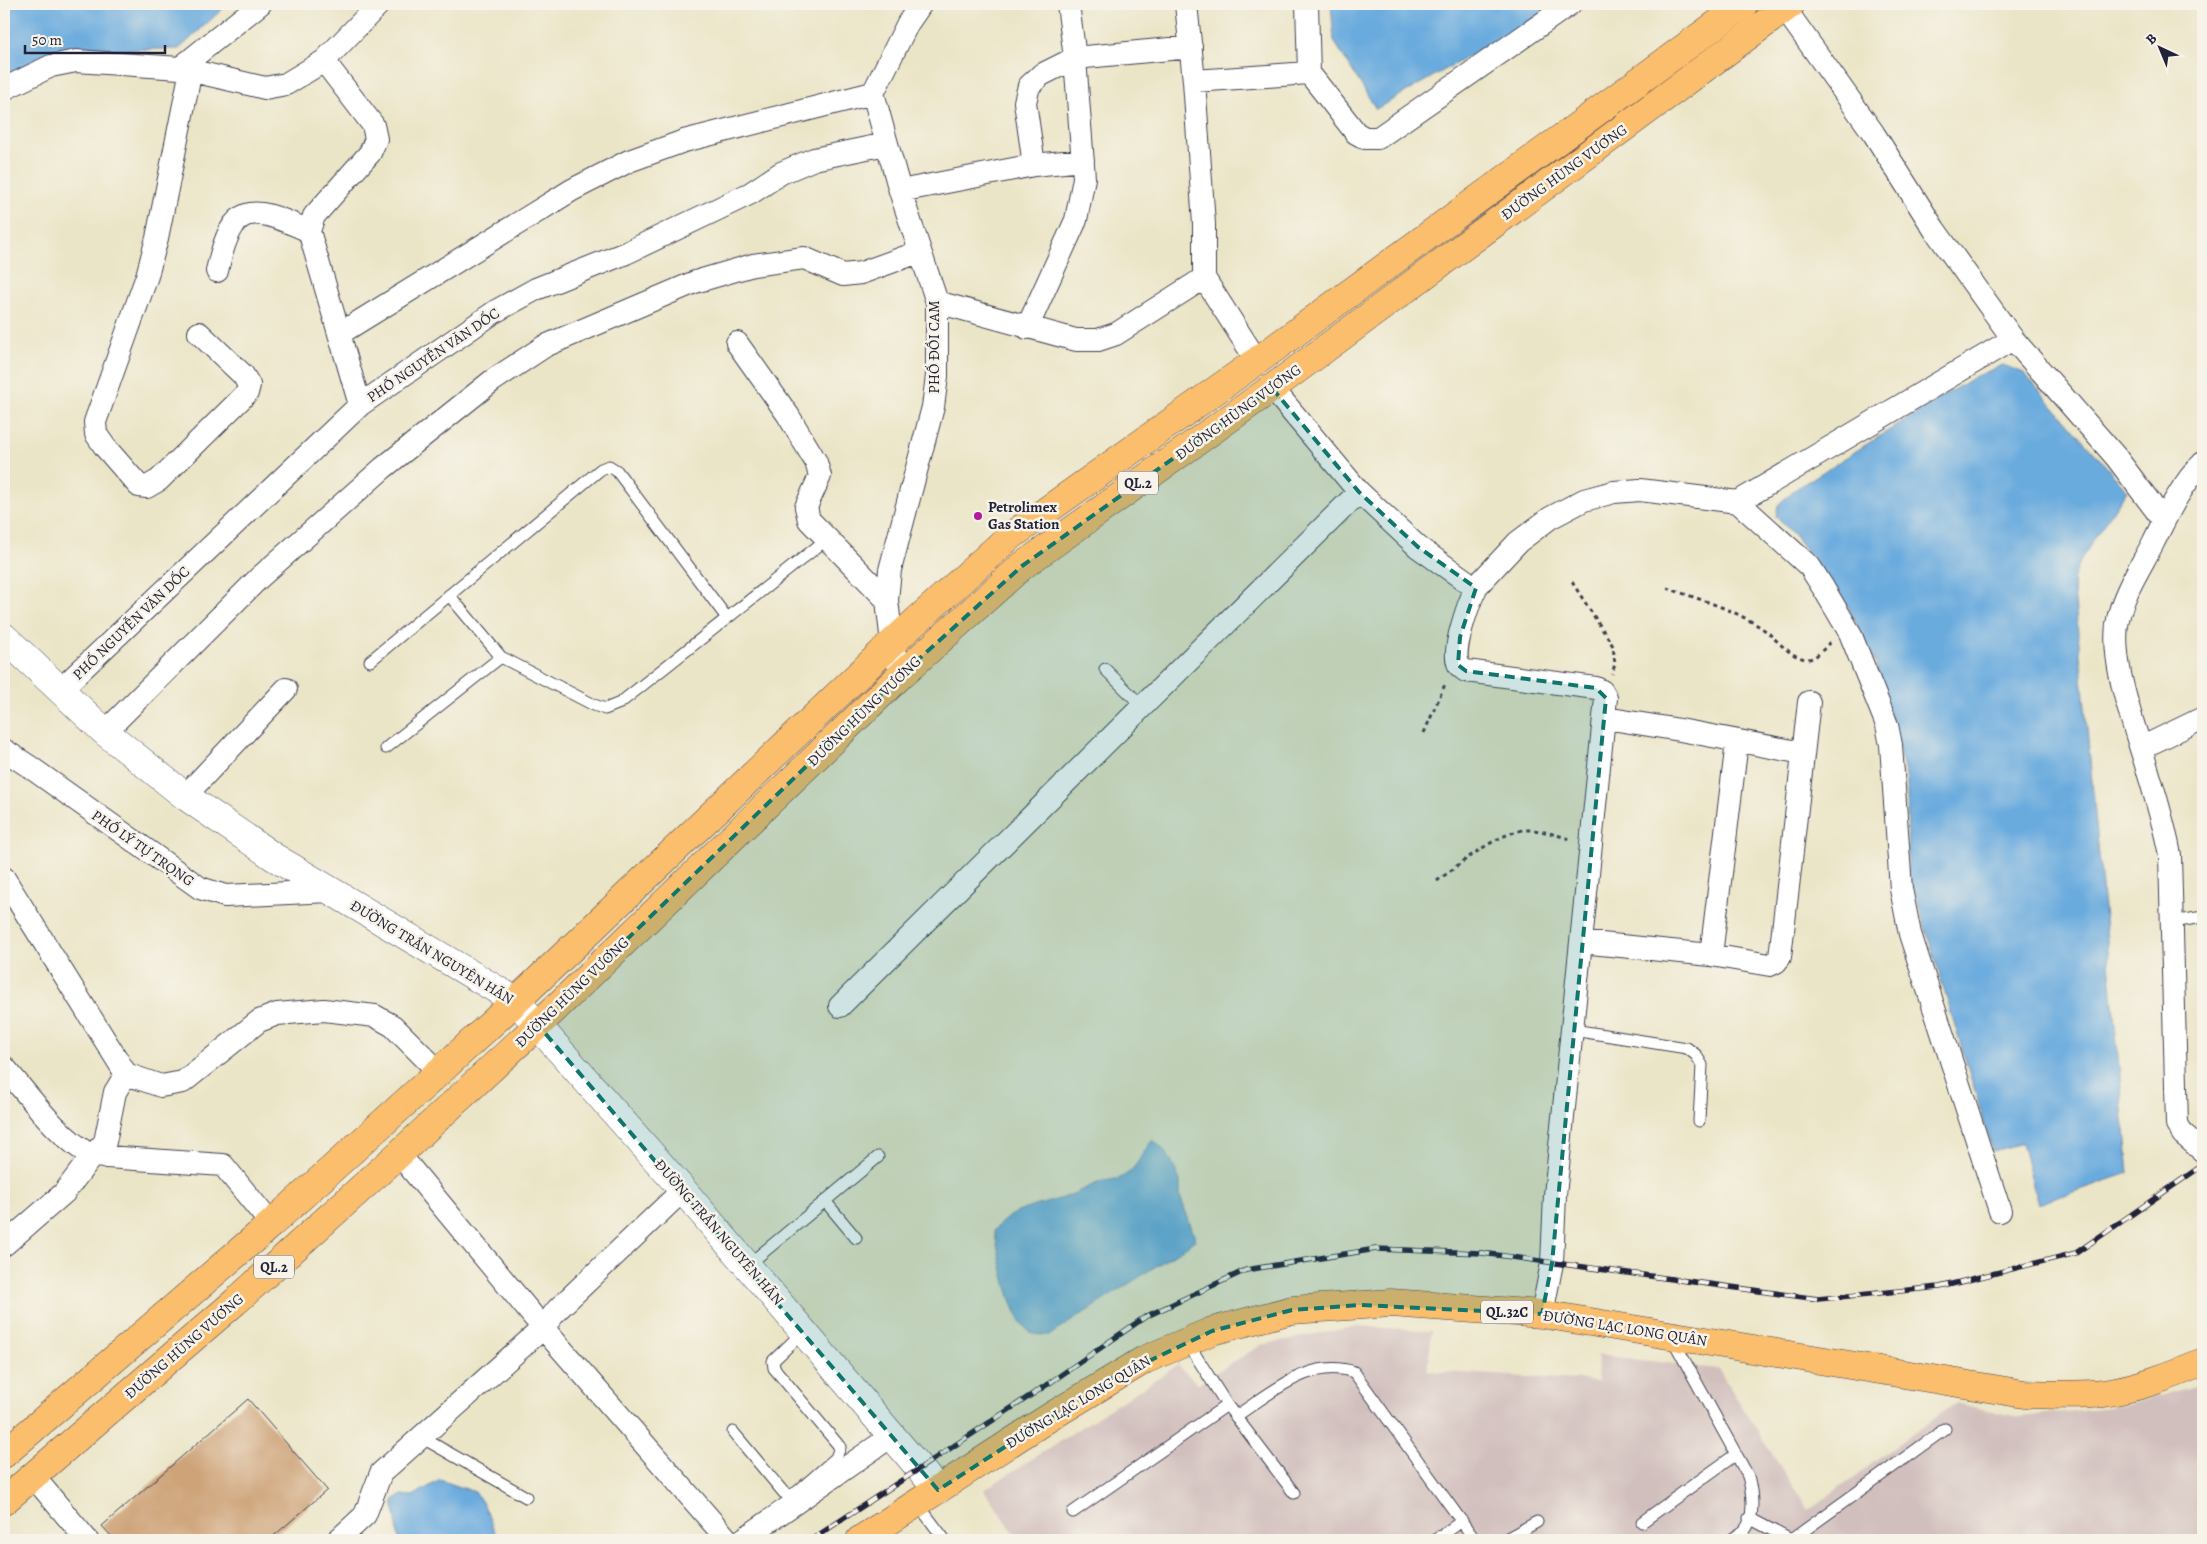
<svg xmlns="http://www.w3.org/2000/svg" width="2207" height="1544" font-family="Alegreya,serif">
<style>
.industrial{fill:#d1bfbd}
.water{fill:#6aabde;stroke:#46668c}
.building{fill:#cea378}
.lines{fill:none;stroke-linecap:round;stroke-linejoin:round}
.service-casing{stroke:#403f50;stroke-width:13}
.minor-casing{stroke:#403f50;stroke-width:24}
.tertiary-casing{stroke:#403f50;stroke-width:29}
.primary-casing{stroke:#403f50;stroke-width:29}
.trunk-casing{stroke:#403f50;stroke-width:29}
.path{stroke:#403f50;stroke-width:3;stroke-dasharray:4 4;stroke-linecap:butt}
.service{stroke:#fff;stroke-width:11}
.minor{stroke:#fff;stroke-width:22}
.tertiary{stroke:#fff;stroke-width:28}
.primary{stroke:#fabe6d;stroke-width:28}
.trunk{stroke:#fabe6d;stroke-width:28}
.rail-casing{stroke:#22223b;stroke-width:5.5}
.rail{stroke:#f7f3e8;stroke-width:4;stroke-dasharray:11;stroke-linecap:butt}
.marked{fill:#0f766e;fill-opacity:0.2;stroke:#0f766e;stroke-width:4;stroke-dasharray:10 6;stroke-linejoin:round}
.poi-dot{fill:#b5179e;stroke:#f7f3e8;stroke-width:2}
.labels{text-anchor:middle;stroke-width:5;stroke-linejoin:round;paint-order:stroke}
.shield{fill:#f7f3e8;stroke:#62616f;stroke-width:1}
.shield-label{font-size:14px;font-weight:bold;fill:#22223b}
.street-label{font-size:15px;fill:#22223b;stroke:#f7f3e8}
.poi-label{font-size:15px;font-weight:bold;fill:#22223b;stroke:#f7f3e8;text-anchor:start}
</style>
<rect width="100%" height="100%" fill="#f7f3e8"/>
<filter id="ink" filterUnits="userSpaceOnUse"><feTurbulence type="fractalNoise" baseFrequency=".02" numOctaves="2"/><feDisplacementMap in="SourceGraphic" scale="10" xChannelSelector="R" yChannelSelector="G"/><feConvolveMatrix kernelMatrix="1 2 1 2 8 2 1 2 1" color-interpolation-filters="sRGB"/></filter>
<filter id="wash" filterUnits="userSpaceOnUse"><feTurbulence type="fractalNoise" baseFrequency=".0096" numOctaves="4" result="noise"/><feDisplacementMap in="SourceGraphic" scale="20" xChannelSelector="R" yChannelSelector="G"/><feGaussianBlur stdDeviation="1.12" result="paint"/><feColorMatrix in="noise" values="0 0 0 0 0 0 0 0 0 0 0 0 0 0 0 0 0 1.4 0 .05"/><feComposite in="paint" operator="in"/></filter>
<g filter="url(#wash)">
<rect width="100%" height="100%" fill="#ebe5c7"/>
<!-- industrial -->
<path class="industrial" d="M1357,1326L1432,1331L1427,1371L1597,1381L1598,1355L1718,1369L1808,1510L1956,1403L2020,1417L2127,1405L2203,1384V1540H1019L984,1490L1178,1365L1197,1384L1261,1345Z"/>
<!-- water -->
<path class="water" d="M4,4H228L179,49L60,50L4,77Z
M1331,4H1560L1376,109L1334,41Z
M2003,365L2024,373L2127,490L2081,559L2073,580L2129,1173L2038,1204L2022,1143L1993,1151L1908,871L1907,780L1876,664L1844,599L1794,535L1776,517L1778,505L1794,490L1974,377Z
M1153,1140L1163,1149L1173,1164L1180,1181V1196L1196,1240L1050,1335C1045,1335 1039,1335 1034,1334C1010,1325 1000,1254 994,1231C1011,1207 1042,1206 1068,1196C1079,1192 1089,1186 1100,1182C1107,1180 1115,1180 1122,1177C1139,1168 1141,1152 1153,1140Z
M440,1480L475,1492L484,1505L498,1540H399L393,1500L402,1495L413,1496Z"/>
<g id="blocks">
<!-- building -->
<path class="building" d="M248,1399L327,1490L269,1540H115L102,1526Z"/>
</g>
</g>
<g filter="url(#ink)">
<use href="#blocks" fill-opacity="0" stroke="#403f50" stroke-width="1"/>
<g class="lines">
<!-- service casing -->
<g class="service-casing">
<path id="service" d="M449,595L501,657
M370,661L601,469L609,466L617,471L727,618
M1105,669L1142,706
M386,748L501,657L594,705L605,709L620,703L827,539
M2172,922L2203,917
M1573,1030L1687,1048L1696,1055L1702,1065L1699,1121
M825,1201L856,1238
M748,1265L878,1157
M1672,1338L1748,1476C1752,1491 1756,1518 1744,1531C1740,1534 1735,1537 1731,1540
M1187,1342L1227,1405L1294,1493
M1236,1416C1270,1394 1310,1357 1354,1372L1475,1540
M733,1432L784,1493L791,1495L797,1492L836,1458L840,1447L774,1368L773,1361L803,1332
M421,1437L526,1497
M917,1503L945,1540
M1073,1512L1227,1405
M1749,1518L1791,1540
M1642,1522L1735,1455
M1435,1540L1462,1521
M1504,1540L1537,1522
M1791,1540L1945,1429"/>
</g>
<!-- minor casing -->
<g class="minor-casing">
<path id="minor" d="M1186,4L1194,81L1204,224V278L1257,361
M1307,4L1309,73L1356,133L1365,138H1378L1570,4
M1785,9L1874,134L1934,229L2013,339L2116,457L2164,521
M324,61L373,125L376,139L370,153L314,216L309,231L360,405
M180,68L260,4
M191,70L157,238L147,276L95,422L96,434L105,447L139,486L147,487L159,480L247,393L249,385L243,375L199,333
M1194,81L1309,73
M4,89L51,66L76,61L180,68L265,88L286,84L324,61L379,4
M1034,165L1025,102L1029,86L1041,75L1075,58L1191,47
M900,191L1034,165L1083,160
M217,271C233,200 250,205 309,231
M937,302L1076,340H1098L1116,334L1204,278
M1027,328L1076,220L1084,178L1075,58L1068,4
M339,334L572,190L629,161L684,141L873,93
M737,343L788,415L816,462L820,476L806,507L809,520L887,600
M1272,388L1359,492L1418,547L1476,588C1469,602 1452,649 1458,663C1459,667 1463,669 1466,671L1596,688L1602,691L1606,698L1555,1195L1552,1263L1542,1314
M2203,463C2181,484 2166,517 2153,543C2140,568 2124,592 2118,619C2110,657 2130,713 2141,749C2152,784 2163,819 2170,855L2177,1124L2183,1134L2203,1151
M1738,502L2013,339
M1475,588L1518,542L1550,518L1584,500L1614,492L1640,490L1738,502L1810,567L1824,589L1850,633L1887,725L1891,745L1901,889L1910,934L2000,1211
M901,675L892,643L887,600L890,570L933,407L937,376V302L900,191L873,93L908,23L921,4
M59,691L360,405L496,311L536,289L626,253L720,208L751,193L781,173L814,159L886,144
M1605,718L1680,730L1803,753
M105,732L259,578L383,468L492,381L545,346L695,282L753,265L804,258L843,275L861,273L919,252
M2141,748L2203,718
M4,750L30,767L200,888L225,896L330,891
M185,796L286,689
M4,878L126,1074L161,1086L183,1082L259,1021L277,1014L324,1010L375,1016L393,1026L439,1072
M1581,942L1711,955L1770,965L1776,962L1780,957L1809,702
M1711,955L1737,742
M840,1006L1359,492
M4,1067C31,1098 56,1135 92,1156L223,1165L271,1224
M399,1154L543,1328L728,1540
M4,1245L64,1193L92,1156L105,1142L115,1092L126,1074
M33,1476L87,1540
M338,1540L365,1515L381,1473L543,1328L557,1310L683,1190
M742,1540L893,1435"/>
</g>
<!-- tertiary casing -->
<g class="tertiary-casing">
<path id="tertiary" d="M4,637L105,732L185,796L274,857L516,1001L683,1190L938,1490"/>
</g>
<!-- primary casing -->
<g class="primary-casing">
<path id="primary" d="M4,1454L271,1224L439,1072L516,1001L892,643L1008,538L1257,361L1744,4
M4,1501L235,1302L399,1154L538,1025L901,675L1022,566L1272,388L1791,4"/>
</g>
<!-- trunk casing -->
<g class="trunk-casing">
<path id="trunk" d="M860,1540L1050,1417L1144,1360L1212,1331L1292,1310L1391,1303L1542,1314L2024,1394C2051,1395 2078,1396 2104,1393C2139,1388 2172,1375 2203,1362"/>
</g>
<!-- path -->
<path class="path" d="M1572,582L1613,646L1615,664L1612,674
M1667,588C1698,599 1732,608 1760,627C1775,636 1789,658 1807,659C1817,659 1825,647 1831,641
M1424,733L1446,682
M1437,881C1459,865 1502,828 1530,830C1543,830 1558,836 1571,839"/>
<!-- service -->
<use href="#service" class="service"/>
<!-- minor -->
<use href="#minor" class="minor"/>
<!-- tertiary -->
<use href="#tertiary" class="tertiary"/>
<!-- primary -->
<use href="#primary" class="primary"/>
<!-- trunk -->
<use href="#trunk" class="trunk"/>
<!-- rail casing -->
<g class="rail-casing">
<path id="rail" d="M811,1540L1051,1382L1145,1317L1246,1270L1376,1249L1482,1253L1818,1299L1940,1287L2076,1253L2203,1165"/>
</g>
<!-- rail -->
<use href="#rail" class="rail"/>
</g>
</g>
<!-- marked area -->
<path class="marked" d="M1272,388L1359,492L1418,547L1476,588L1460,637L1458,665L1466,671L1596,688L1606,698L1552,1263L1542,1314L1361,1305L1292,1310L1212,1331L1109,1380L938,1490L538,1025L901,675L1022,566Z"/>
<!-- markers -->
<circle class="poi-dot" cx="978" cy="516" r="5"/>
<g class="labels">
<!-- shield labels -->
<g class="shield">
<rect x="1118" y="471.5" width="40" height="23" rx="4"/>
<rect x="254" y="1255.5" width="40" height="23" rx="4"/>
<rect x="1481" y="1300.5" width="52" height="23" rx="4"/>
</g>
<g class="shield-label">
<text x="1138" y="488">QL.2</text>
<text x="274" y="1272">QL.2</text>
<text x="1507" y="1317">QL.32C</text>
</g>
<!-- street labels -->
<g class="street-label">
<text transform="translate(1564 172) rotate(-36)" y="5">ĐƯỜNG HÙNG VƯƠNG</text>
<text transform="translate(934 347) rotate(-90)" y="5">PHỐ ĐỒI CAM</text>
<text transform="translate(433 355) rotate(-34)" y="5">PHỐ NGUYỄN VĂN DỐC</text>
<text transform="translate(1238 412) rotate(-36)" y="5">ĐƯỜNG HÙNG VƯƠNG</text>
<text transform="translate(131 623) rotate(-44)" y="5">PHỐ NGUYỄN VĂN DỐC</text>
<text transform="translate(864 711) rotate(-44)" y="5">ĐƯỜNG HÙNG VƯƠNG</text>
<text transform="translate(143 848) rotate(35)" y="5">PHỐ LÝ TỰ TRỌNG</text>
<text transform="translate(432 952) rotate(31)" y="5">ĐƯỜNG TRẦN NGUYÊN HÃN</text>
<text transform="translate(572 992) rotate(-44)" y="5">ĐƯỜNG HÙNG VƯƠNG</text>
<text transform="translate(719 1232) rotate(49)" y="5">ĐƯỜNG TRẦN NGUYÊN HÃN</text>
<text transform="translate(1625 1328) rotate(9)" y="5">ĐƯỜNG LẠC LONG QUÂN</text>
<text transform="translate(184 1346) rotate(-41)" y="5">ĐƯỜNG HÙNG VƯƠNG</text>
<text transform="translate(1078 1402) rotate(-31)" y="5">ĐƯỜNG LẠC LONG QUÂN</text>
</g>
<!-- poi labels -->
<g class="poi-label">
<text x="988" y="512">Petrolimex<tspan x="988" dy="17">Gas Station</tspan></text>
</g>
</g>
<!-- margin -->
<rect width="2207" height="1544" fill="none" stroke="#f7f3e8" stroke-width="20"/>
<!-- north arrow -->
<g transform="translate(2160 48) rotate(316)" stroke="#f7f3e8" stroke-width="4" paint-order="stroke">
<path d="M0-4L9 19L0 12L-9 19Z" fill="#22223b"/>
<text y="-8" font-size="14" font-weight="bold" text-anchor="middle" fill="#22223b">B</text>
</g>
<!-- scale -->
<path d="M25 45v8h140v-8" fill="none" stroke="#22223b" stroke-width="2.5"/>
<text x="32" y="45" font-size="15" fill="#22223b" stroke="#f7f3e8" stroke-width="4" paint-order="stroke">50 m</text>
</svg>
